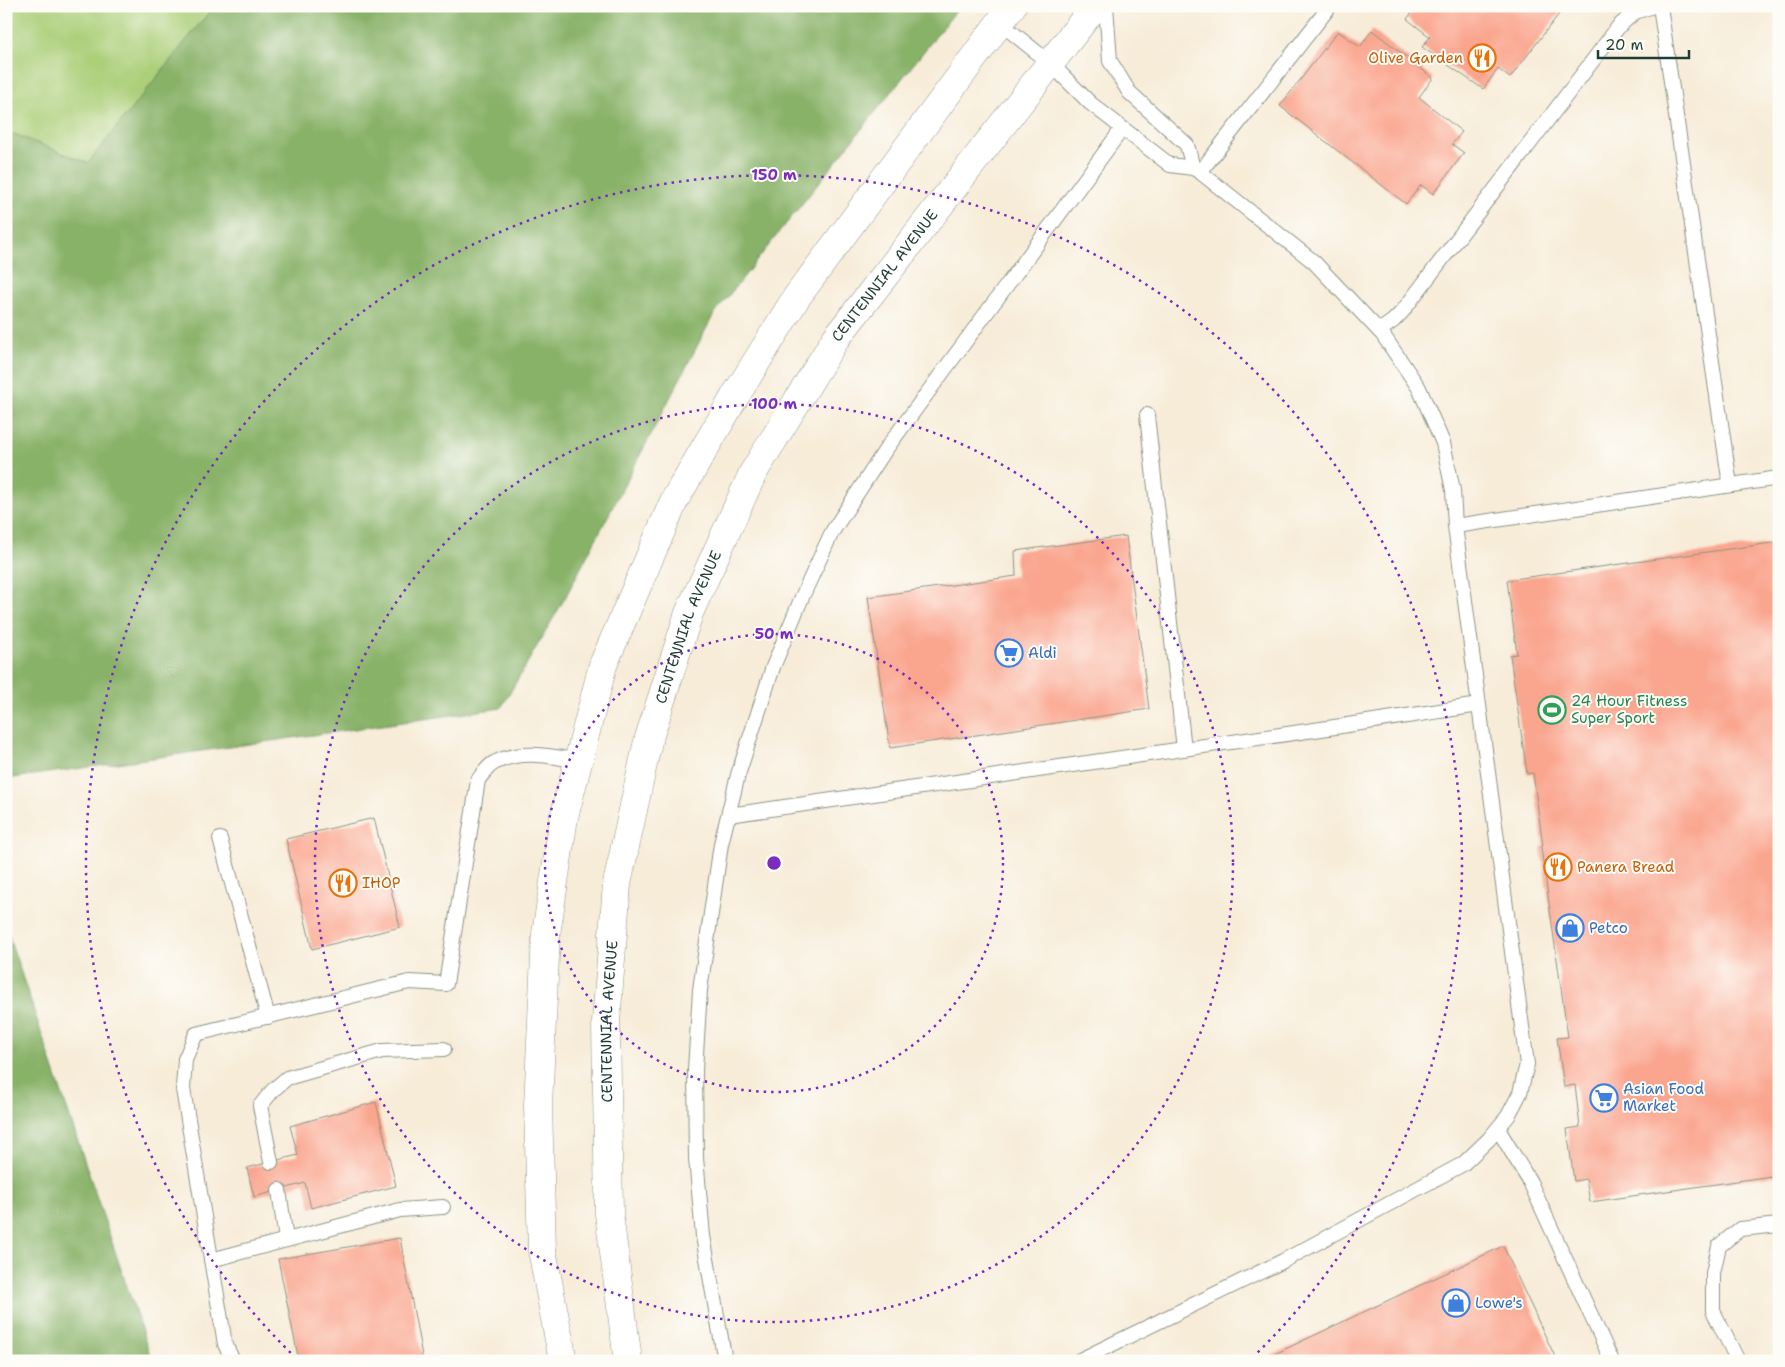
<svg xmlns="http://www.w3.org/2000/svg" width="1785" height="1367" font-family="'Shantell Sans',sans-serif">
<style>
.green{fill:#accf79;stroke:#668656}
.forest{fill:#89b269;stroke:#54784e}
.building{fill:#faa58e}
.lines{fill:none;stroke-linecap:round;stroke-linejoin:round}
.service-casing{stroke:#8b9486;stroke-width:16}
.secondary-casing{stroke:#8b9486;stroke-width:29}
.service{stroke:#fff;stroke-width:14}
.secondary{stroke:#fff;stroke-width:28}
.ring{fill:none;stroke:#7b2cbf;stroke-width:2.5;stroke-dasharray:2.5 5}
.labels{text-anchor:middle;stroke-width:4;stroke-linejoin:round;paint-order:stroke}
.food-label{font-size:15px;fill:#c56008;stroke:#fdfcf7;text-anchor:start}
.street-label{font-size:15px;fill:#1f3d34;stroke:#fdfcf7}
.shop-label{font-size:15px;fill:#366cbe;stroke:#fdfcf7;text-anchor:start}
.leisure-label{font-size:15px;fill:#27864d;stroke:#fdfcf7;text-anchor:start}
.centre{fill:#7b2cbf;stroke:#fdfcf7;stroke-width:2.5}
.ring-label{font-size:15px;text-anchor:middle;font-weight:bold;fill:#7b2cbf;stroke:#fdfcf7;stroke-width:4;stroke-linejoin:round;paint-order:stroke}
</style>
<rect width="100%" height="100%" fill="#fdfcf7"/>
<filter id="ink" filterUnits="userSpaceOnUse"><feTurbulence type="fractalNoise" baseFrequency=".02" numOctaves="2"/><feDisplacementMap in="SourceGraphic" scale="10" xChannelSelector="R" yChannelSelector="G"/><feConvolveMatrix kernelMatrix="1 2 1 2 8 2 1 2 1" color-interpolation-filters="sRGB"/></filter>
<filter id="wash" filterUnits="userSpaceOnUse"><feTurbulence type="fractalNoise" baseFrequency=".0096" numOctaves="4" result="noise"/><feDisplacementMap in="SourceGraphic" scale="20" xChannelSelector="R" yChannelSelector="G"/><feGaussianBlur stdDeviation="1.12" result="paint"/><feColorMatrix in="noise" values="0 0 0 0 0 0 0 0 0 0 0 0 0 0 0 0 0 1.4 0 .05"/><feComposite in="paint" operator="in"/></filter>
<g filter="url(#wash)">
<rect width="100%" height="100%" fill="#f7ecd8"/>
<!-- green -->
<path class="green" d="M6,6H214L88,163L6,131Z"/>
<!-- forest -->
<path class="forest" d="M214,6H960L714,314L565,598L501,708L6,779V131L88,163Z
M6,928L152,1361H6Z"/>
<g id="blocks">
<!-- building -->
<path class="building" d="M1417,6H1565L1510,78L1498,69L1483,89L1422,47L1430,37L1407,19Z
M1372,30L1433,78L1419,97L1462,132L1452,144L1464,153L1433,194L1421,185L1406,204L1280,106L1338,31L1360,47Z
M1126,536L1149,709L890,748L868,597L1016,576L1015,551Z
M1779,542V1175L1590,1202L1586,1179L1574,1181L1567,1129L1580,1127L1575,1085L1564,1087L1557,1038L1568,1037L1541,847L1543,846L1533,773L1527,774L1510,655L1517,654L1507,580Z
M374,818L400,927L312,949L286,839Z
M376,1102L396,1186L311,1208L305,1183L254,1197L247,1168L298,1155L290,1126Z
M400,1238L423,1361H299L278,1259Z
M1503,1246L1557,1361H1260Z"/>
</g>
</g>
<g filter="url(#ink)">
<use href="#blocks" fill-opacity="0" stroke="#8b9486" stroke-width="1"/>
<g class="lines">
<!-- service casing -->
<g class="service-casing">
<path id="service" d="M1106,6L1110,61L1129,92L1187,145L1193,168
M1660,6L1730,485
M999,22L1050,63L1090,103L1170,165L1193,168L1200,172L1314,262L1383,335L1419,388L1443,443L1453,490L1455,526L1527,1064L1520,1093L1508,1116L1489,1139L1463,1164L1283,1261L1078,1361
M1200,172L1330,6
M1379,331L1393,321L1402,312L1619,26L1635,12L1653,6
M1147,415L1184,749
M1455,526L1779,478
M729,815L1328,728L1479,705
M220,839L268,1017
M1498,1129L1530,1182L1612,1361
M271,1162L260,1106L273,1090L287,1078L308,1072L382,1051L444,1049
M279,1190L286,1240
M211,1260L400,1210L443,1207
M233,1361L225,1344L183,1089L185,1059L196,1034L409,982L446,984L478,780C482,775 488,766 494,763C520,749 551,756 579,761
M725,1361L703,1236L696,1158L695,1070L700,990L721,844L738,775L773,667L802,597L832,532L886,449L1122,129
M1738,1361L1713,1311V1273L1719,1246L1740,1229L1779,1225"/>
</g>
<!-- secondary casing -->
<g class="secondary-casing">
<g id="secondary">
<path d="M563,1361L542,1250L538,1106L546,934L564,817L603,665L674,501L734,398L796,298L1012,6"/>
<path id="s1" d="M628,1361L609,1214L606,1022L617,884L648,741L689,613L753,473L836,338L1095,6"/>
</g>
</g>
<!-- service -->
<use href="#service" class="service"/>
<!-- secondary -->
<use href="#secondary" class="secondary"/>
</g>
</g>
<!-- distance rings -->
<g class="ring">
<circle cx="774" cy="863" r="229"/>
<circle cx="774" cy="863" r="459"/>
<path d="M296 1358A688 688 0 1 1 1252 1358"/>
</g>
<!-- icons -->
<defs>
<g id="restaurant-ring" transform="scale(1.4375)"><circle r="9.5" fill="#fdfcf7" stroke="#e8710a" stroke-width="1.5"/><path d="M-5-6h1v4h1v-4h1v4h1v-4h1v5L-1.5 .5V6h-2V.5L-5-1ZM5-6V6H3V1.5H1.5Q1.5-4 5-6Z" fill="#e8710a"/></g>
<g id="supermarket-ring" transform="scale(1.4375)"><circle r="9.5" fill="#fdfcf7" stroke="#3f7fe0" stroke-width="1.5"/><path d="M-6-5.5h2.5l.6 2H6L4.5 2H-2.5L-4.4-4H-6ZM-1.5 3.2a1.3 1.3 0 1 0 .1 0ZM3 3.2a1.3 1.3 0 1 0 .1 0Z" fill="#3f7fe0"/></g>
<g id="stadium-ring" transform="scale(1.4375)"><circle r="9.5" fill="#fdfcf7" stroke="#2e9e5b" stroke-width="1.5"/><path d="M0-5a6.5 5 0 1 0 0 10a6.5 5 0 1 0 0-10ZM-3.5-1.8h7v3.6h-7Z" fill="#2e9e5b"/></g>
<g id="shop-ring" transform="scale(1.4375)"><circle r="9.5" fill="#fdfcf7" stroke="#3f7fe0" stroke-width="1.5"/><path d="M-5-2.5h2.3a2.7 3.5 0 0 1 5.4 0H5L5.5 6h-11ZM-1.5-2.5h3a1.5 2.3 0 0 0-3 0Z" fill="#3f7fe0"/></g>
</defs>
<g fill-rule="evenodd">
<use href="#restaurant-ring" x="1482" y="58"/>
<use href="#supermarket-ring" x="1009" y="653"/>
<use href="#stadium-ring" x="1552" y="710"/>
<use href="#restaurant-ring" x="1558" y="867"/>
<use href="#restaurant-ring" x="343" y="883"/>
<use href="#shop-ring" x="1570" y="928"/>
<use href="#supermarket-ring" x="1604" y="1098"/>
<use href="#shop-ring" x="1456" y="1303"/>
</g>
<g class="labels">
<!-- food labels -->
<g class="food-label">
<text x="1463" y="63" text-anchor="end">Olive Garden</text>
<text x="1577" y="872">Panera Bread</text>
<text x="362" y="888">IHOP</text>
</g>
<!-- street labels -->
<g class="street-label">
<text dy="5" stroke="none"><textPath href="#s1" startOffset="1151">CENTENNIAL AVENUE</textPath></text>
<text dy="5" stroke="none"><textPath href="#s1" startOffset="746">CENTENNIAL AVENUE</textPath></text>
<text dy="5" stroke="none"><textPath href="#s1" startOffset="341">CENTENNIAL AVENUE</textPath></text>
</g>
<!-- shop labels -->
<g class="shop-label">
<text x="1028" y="658">Aldi</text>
<text x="1589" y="933">Petco</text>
<text x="1623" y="1094">Asian Food<tspan x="1623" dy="17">Market</tspan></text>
<text x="1475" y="1308">Lowe's</text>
</g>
<!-- leisure labels -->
<g class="leisure-label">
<text x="1571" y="706">24 Hour Fitness<tspan x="1571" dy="17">Super Sport</tspan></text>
</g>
</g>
<circle cx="774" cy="863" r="8" class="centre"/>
<g class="ring-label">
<text x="774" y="180">150 m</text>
<text x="774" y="409">100 m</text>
<text x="774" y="639">50 m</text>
</g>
<!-- margin -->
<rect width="1785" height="1367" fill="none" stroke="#fdfcf7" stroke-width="25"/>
<!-- scale -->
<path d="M1598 50v8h91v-8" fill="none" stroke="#1f3d34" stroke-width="2.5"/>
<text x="1605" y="50" font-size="15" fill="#1f3d34" stroke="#fdfcf7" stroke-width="4" paint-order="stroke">20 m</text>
</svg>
